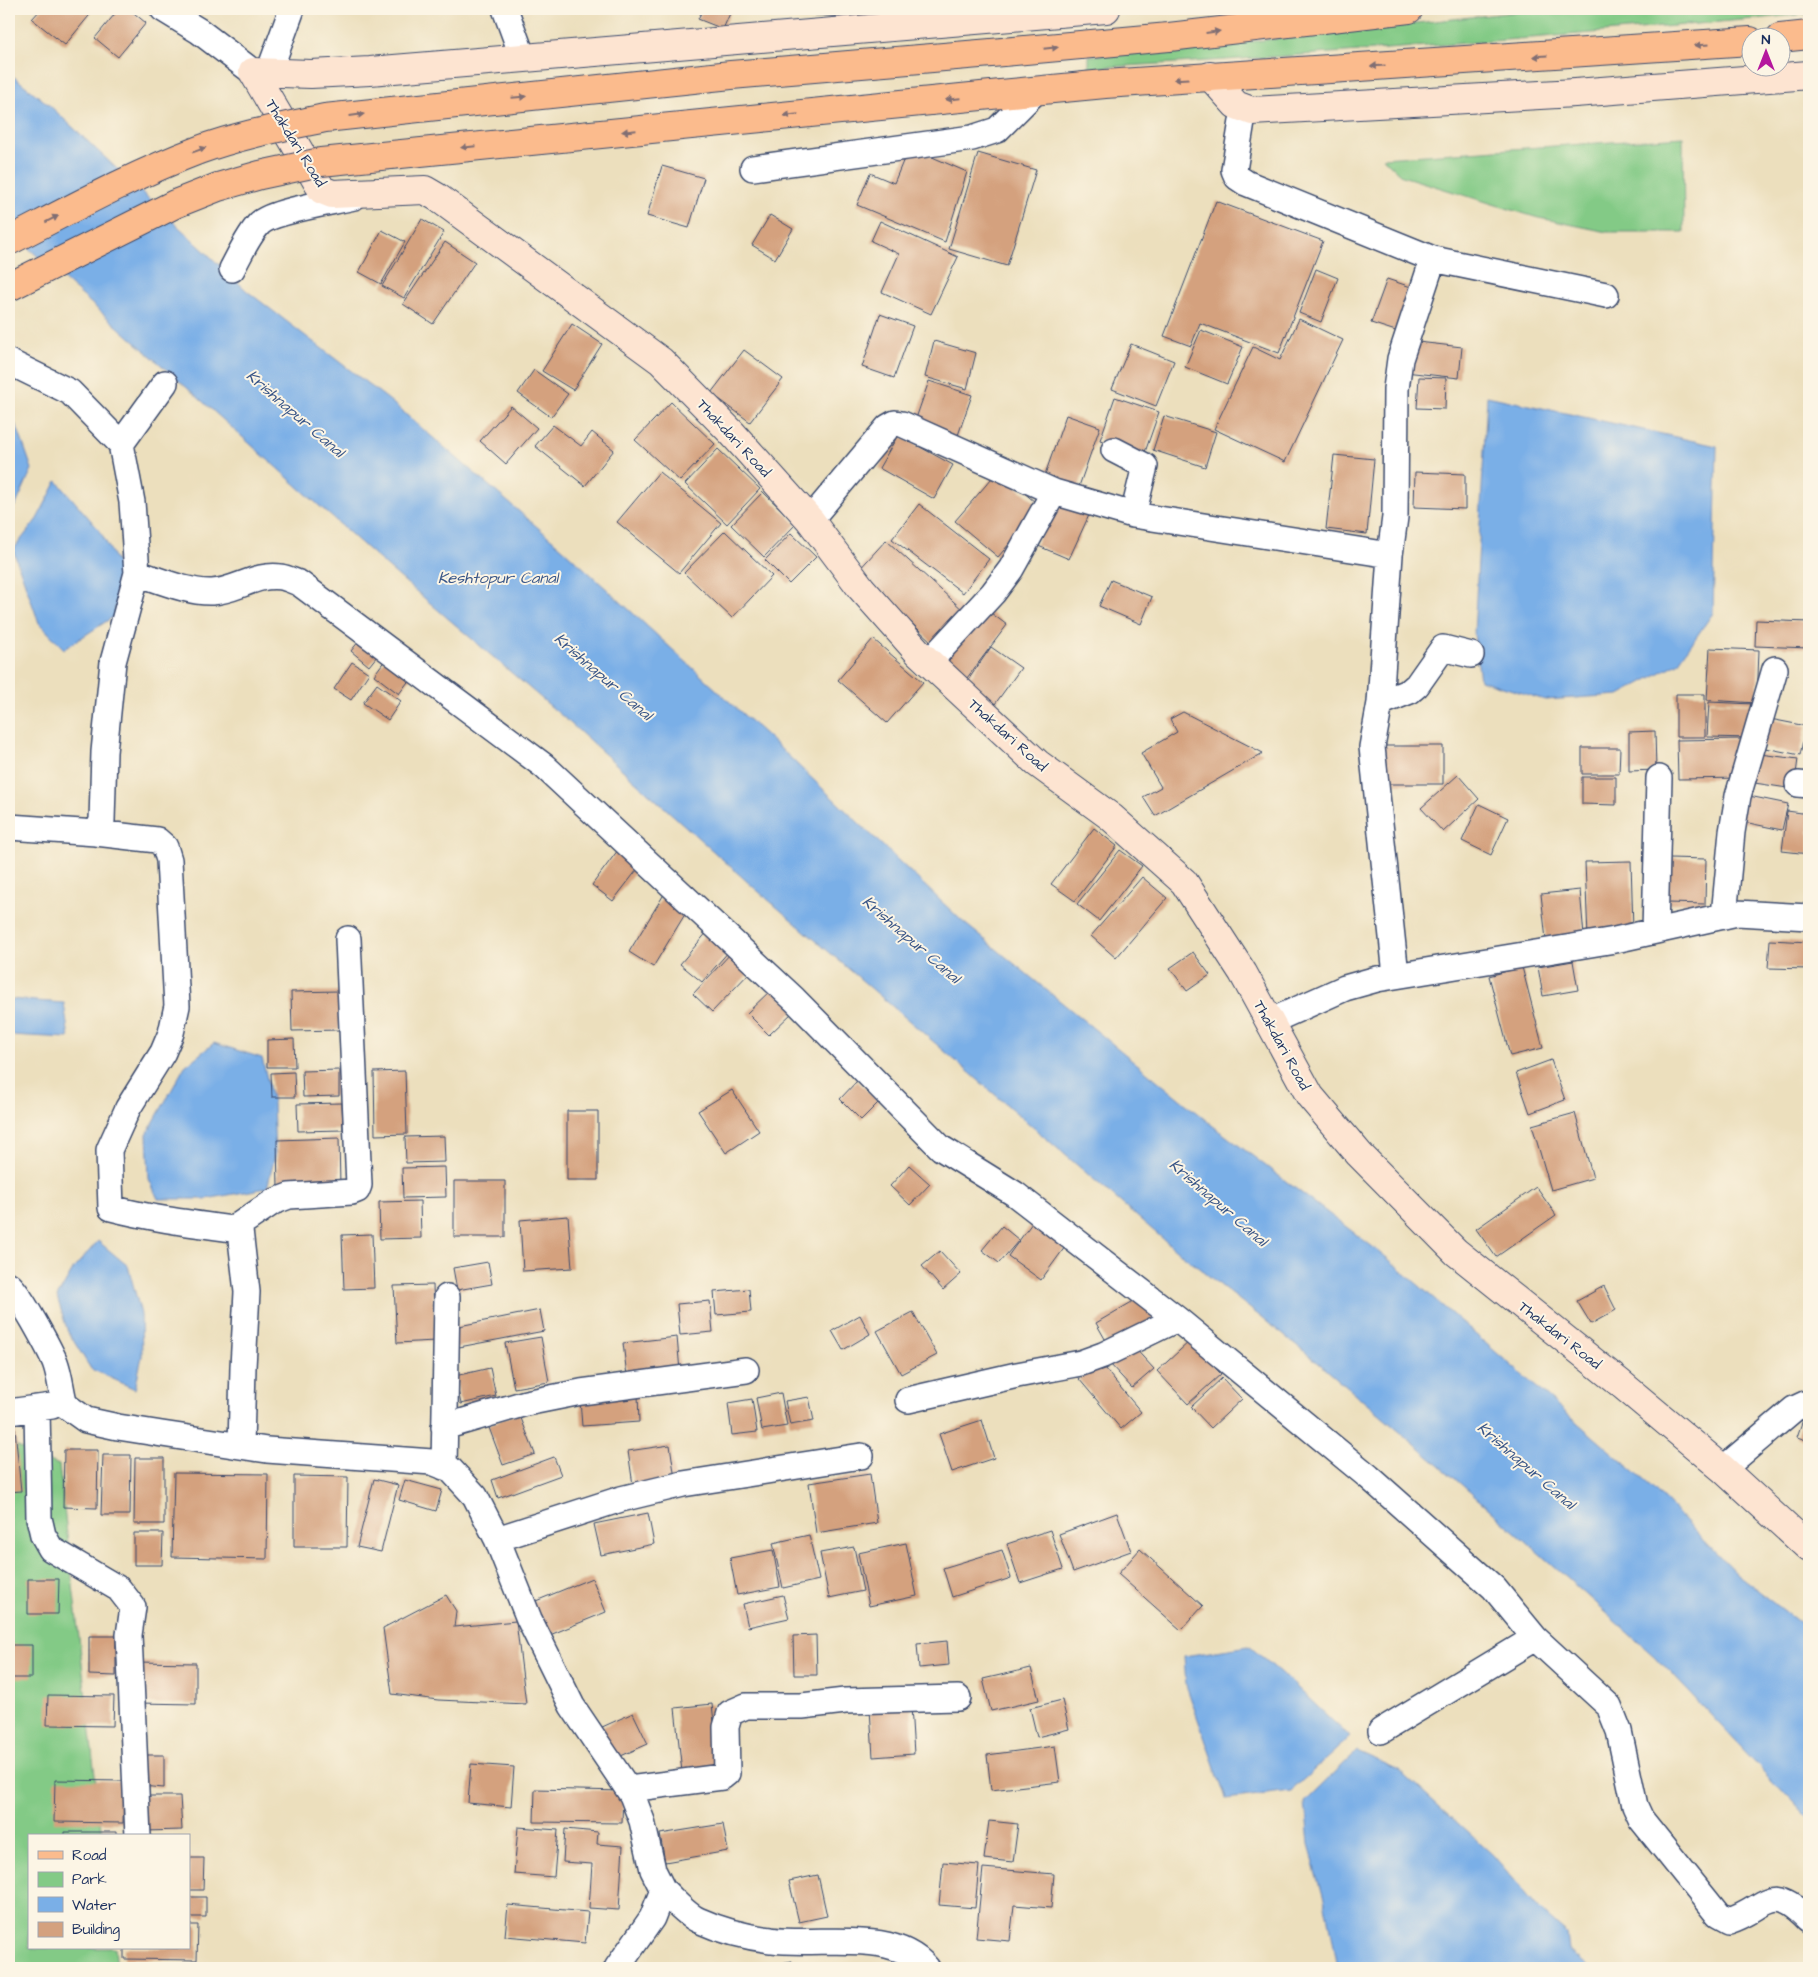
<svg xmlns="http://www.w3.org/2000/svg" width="1818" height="1977" font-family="'Architects Daughter',sans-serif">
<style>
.green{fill:#83ca86;stroke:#4f7c72}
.water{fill:#7aafe7;stroke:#4a6fa2}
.building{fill:#d4a17e}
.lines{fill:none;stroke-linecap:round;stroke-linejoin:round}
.street-casing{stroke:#3a496c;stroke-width:28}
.secondary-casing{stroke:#3a496c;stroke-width:30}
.primary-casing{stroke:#3a496c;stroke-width:30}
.street{stroke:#fff;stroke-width:25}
.secondary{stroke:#fde4d1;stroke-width:28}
.primary{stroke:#fbbb8d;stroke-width:28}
.primary-bridge-casing{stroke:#3a496c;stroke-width:30;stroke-linecap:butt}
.primary-bridge{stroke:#fbbb8d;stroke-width:28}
.oneway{fill:#806e73}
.labels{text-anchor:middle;stroke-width:4;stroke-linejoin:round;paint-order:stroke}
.street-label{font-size:15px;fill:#1b2f5e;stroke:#fcf5e5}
.water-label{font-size:16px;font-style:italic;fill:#385587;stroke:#fcf5e5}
</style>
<rect width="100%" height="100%" fill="#fcf5e5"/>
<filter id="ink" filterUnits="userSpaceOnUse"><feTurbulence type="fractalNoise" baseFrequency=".02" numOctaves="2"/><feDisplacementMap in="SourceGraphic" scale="10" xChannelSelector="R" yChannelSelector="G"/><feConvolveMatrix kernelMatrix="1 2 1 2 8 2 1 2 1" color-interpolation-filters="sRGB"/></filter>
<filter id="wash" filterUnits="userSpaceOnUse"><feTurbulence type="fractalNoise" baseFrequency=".0096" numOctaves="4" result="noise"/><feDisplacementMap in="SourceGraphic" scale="20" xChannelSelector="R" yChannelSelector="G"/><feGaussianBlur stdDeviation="1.12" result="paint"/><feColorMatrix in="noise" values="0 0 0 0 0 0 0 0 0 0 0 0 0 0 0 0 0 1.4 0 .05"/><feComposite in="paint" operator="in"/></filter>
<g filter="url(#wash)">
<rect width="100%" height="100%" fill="#ecdfbd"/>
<!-- green -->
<path class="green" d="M1543,9H1809V14C1569,36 1330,55 1089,68V56L1211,46Z
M1683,137L1684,232H1607L1535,217L1402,176L1383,158Z
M9,1443L59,1465L102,1836H29V1948H115L117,1968H9Z"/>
<!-- water -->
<path class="water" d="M9,73L48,104L247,291L389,400L563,549L781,749L962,921L1213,1126L1386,1257L1654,1489L1737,1574L1809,1630V1819L1655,1656L1453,1477L1314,1359L1176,1250L751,885L569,722L389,568L202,401L9,231Z
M1487,396L1717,446L1713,613L1678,663L1619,695L1545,700L1480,680L1474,634Z
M9,414L18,429L32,469L16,505L9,511Z
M57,481L100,531L123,574L113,617L64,649L39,623L13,550L37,519Z
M9,999L64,1003L69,1038L9,1035Z
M214,1043L262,1058L273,1103L275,1156L267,1188L206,1199H158L149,1179L147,1134L185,1066Z
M98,1241L128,1266L141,1314L142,1356L135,1389L91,1369L68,1332L57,1297L74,1268Z
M1249,1646L1288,1679L1350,1737L1291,1791L1226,1799L1186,1685L1184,1656Z
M1357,1751L1399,1770L1493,1855L1540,1910L1567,1934L1569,1951L1589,1968H1338L1328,1914L1309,1844L1305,1802Z"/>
<g id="blocks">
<!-- building -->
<path class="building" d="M41,9H90L93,11L65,45L32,19Z
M119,9H129L146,23L118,57L95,38Z
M703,9H732L723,29L698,19Z
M816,9H886L885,20L815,15Z
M909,147L967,172L945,242L857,205L870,173L894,183Z
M978,153L1036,170L1007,266L949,249Z
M662,166L704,178L689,228L647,216Z
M1216,201L1323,241L1279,353L1200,323L1191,346L1164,336Z
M770,215L793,229L775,259L752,245Z
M422,219L444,232L404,298L382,286Z
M880,221L958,257L931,314L882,292L899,254L871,241Z
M382,230L405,242L381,284L359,272Z
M445,242L475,262L433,324L403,304Z
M1316,269L1338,278L1321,322L1299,313Z
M1387,279L1420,290L1405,334L1371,323Z
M880,314L913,326L894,378L862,367Z
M1299,319L1343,340L1285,462L1214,429L1253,347L1280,360Z
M572,324L602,344L573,390L542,371Z
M1201,330L1243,347L1227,384L1185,367Z
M934,341L976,353L967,389L925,377Z
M1409,341L1462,347L1459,378L1405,372Z
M1131,344L1174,361L1156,406L1112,389Z
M744,350L783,379L750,422L711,393Z
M534,370L568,394L551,417L518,393Z
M1419,377L1446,378L1445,409L1417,408Z
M929,381L972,395L956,441L913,427Z
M1115,397L1159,412L1144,455L1100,440Z
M671,402L715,444L680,481L635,440Z
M511,406L537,428L506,464L480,441Z
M1066,415L1100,427L1077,492L1043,480Z
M1164,416L1216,432L1205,467L1153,450Z
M553,425L581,446L592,432L614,450L585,486L535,446Z
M898,435L953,465L934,499L879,468Z
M718,449L760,489L727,524L685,484Z
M1334,455L1374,459L1367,534L1326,529Z
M998,471L1041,507L998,557L955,521Z
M659,472L721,523L679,573L617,522Z
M1415,472L1465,474V509L1414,507Z
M763,492L796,524L764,557L731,525Z
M1058,498L1090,513L1069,559L1036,545Z
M919,504L989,559L963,593L892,539Z
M725,531L772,576L732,618L684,573Z
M791,533L816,557L789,584L765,560Z
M886,540L964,611L934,644L857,572Z
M1111,580L1152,597L1141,624L1099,606Z
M983,607L1007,625L967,678L943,660Z
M1756,620L1809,622V648L1755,646Z
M363,636L381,651L369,666L351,651Z
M873,639L923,682L887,723L838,680Z
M991,647L1021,668L995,704L966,683Z
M1710,648L1759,650L1757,703L1707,700Z
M388,656L413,675L399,694L374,675Z
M352,662L369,673L351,700L334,689Z
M377,684L401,701L388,720L363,703Z
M1676,694H1705V737H1676Z
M1709,702L1753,704L1752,738L1707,737Z
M1183,712L1263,753L1155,816L1143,797L1161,787L1141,753L1177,732L1170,719Z
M1765,718L1806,726L1800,755L1760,747Z
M1655,731L1656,770L1629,771V732Z
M1741,739L1742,778L1678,779L1677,740Z
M1383,746H1443V784H1383Z
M1582,748H1620L1619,774H1582Z
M1752,753L1798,759L1794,789L1748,782Z
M1458,775L1479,799L1443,832L1421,808Z
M1582,777H1616V805L1582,804Z
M1744,795L1788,804L1782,830L1739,821Z
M1479,804L1508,818L1491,855L1462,841Z
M1787,811L1809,814V854L1782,851Z
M1094,828L1117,846L1075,901L1051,884Z
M618,850L640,866L613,901L592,885Z
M1120,850L1142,866L1099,921L1077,904Z
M1670,858L1706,859L1705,904L1668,903Z
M1631,861L1633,930L1588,938L1585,862Z
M1142,877L1167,898L1116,958L1091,936Z
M1580,890L1584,936L1546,940L1541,894Z
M666,891L690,906L653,967L629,952Z
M708,931L730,950L702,982L680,964Z
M1770,940L1809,942V969L1768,968Z
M732,952L752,970L712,1012L693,994Z
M1193,952L1210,975L1187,991L1170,968Z
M1573,961L1578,990L1543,996L1538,967Z
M1522,967L1543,1048L1510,1056L1489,976Z
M773,988L795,1010L769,1035L747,1013Z
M339,991V1030L292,1031L291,992Z
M294,1039L295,1067H267V1040Z
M1551,1060L1565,1100L1530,1113L1516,1073Z
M339,1070V1096L303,1097L302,1071Z
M405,1071L407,1134L375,1135L374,1072Z
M294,1072L295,1097H272L271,1073Z
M857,1081L879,1102L861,1120L840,1099Z
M732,1090L759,1131L726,1153L698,1111Z
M342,1103L343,1130L298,1131L297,1104Z
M567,1111H598V1180H567Z
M1575,1113L1593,1178L1551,1190L1532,1125Z
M444,1136L445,1162L406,1163L405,1137Z
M339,1138L340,1186L278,1188L277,1140Z
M909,1165L930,1184L910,1205L890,1186Z
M445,1167L446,1197L403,1198L402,1168Z
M454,1181H505V1237H454Z
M1536,1187L1556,1215L1496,1257L1476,1229Z
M420,1201L421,1238L380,1239L379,1202Z
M568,1216L572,1268L523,1271L520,1220Z
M1032,1223L1065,1247L1041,1280L1008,1256Z
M1002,1226L1019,1240L999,1263L982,1250Z
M372,1234L374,1288L344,1289L342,1235Z
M940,1251L961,1274L943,1290L922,1266Z
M488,1262L492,1284L457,1290L453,1268Z
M433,1285L435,1341L397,1343L394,1286Z
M1604,1286L1616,1310L1591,1324L1577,1301Z
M749,1289L751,1312L716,1315L714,1292Z
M1142,1296L1155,1318L1109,1346L1096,1323Z
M710,1301L713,1332L680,1335L677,1304Z
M540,1310L544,1331L454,1348L449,1328Z
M913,1312L937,1355L901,1374L877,1331Z
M860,1315L870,1334L843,1350L832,1331Z
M541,1337L549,1382L514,1388L505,1343Z
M677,1337L680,1371L627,1376L623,1343Z
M1190,1341L1221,1374L1188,1404L1157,1371Z
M1132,1345L1154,1369L1132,1388L1110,1364Z
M1099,1362L1141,1412L1121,1429L1079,1379Z
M490,1368L496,1396L461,1404L455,1376Z
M1222,1378L1242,1399L1211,1428L1191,1407Z
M781,1393L787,1426L762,1430L756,1398Z
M638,1395L639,1422L582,1426L580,1400Z
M809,1397L814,1421L790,1425L785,1401Z
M752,1399L757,1432L732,1435L728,1403Z
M1809,1402V1441L1797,1437Z
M519,1413L535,1454L503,1465L488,1425Z
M982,1420L994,1458L952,1472L939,1434Z
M15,1429L21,1491L9,1492V1430Z
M670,1445L675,1479L633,1485L628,1451Z
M64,1450H98L97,1508L63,1507Z
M103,1455H131L130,1515H101Z
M554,1457L561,1475L498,1498L492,1480Z
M135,1458H164V1524H134Z
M174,1473L268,1474L267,1559L172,1557Z
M870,1474L877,1523L816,1533L809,1483Z
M294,1476L348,1477L347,1547H294Z
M374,1479L398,1485L381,1552L357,1547Z
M405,1480L442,1490L436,1511L399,1500Z
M648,1513L654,1544L601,1555L594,1524Z
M1117,1513L1131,1551L1073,1572L1059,1534Z
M1050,1530L1063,1569L1020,1583L1007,1544Z
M134,1533H163L162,1565H134Z
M809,1535L819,1580L783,1588L773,1543Z
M906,1543L917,1596L869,1606L858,1553Z
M854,1547L863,1591L829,1598L820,1553Z
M1140,1549L1203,1606L1181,1630L1118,1574Z
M773,1550L780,1587L737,1595L730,1558Z
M1002,1550L1011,1578L952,1597L943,1568Z
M592,1578L606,1612L545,1637L531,1603Z
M28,1579H59L58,1614H28Z
M446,1595L456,1611L454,1627L516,1621L526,1704L438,1700L392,1694L383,1628Z
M783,1595L789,1618L748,1627L743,1604Z
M816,1635L817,1675H794L793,1636Z
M89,1636H116V1676L89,1675Z
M947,1641L949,1665L919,1668L917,1644Z
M9,1645H32V1678H9Z
M137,1662L196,1663V1704L137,1703Z
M1031,1668L1039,1700L991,1711L983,1679Z
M48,1695L114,1696L113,1726L47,1725Z
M1062,1700L1069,1729L1037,1737L1030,1708Z
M712,1704L719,1768L682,1772L675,1708Z
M911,1706L914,1754L873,1757L870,1709Z
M633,1713L648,1744L614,1759L600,1728Z
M1055,1746L1060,1782L991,1790L987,1755Z
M140,1755H164V1788L142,1786Z
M471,1764L514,1767L511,1807L468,1803Z
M55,1780L124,1781L123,1823L54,1822Z
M535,1789L623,1791L622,1823L534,1822Z
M143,1796H180L182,1830L144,1831Z
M989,1821L1018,1824L1013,1862L984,1859Z
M723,1824L728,1851L665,1862L660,1834Z
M518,1827L558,1830L554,1877L514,1874Z
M565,1829L598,1832L597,1844L623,1846L619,1910L589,1908L592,1864L563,1862Z
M65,1832H116V1836H65Z
M189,1858H204L203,1890H189Z
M943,1862L979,1865L975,1908L939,1905Z
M983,1868L1054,1874L1051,1908L1014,1905L1010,1941L976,1938Z
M818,1875L827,1916L799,1922L789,1881Z
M189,1897H206V1917H189Z
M508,1905L588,1912L585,1943L505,1936Z
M189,1925H198L197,1960L124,1959V1948H189Z
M792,1961L793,1968H744L759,1965V1967Z"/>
</g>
</g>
<g filter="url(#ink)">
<use href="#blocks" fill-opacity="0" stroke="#3a496c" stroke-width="1"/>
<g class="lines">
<!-- street casing -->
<g class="street-casing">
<path id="street" d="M163,9L199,31L253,72
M505,9L523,58
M269,72L292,9
M1244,109L1234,170L1237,177L1246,183L1433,259L1400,359L1396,389L1395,517L1390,555L1380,703L1372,747L1396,975
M753,168L972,138L997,130L1036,91
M1433,259L1606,295
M232,269C239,256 249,234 260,223C273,211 334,202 354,197
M9,362L70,392L121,444L132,502L137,573L113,662L104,752L102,821L96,833L9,827
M121,444L165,383
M1114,450L1145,466L1133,515
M810,520L888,427L895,423L902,424L1054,492L1133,515L1390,555
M137,573C159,580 189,593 212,592C236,591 256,573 281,577C287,578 293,581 299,583L544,766L794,999L941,1148L1015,1194L1177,1319L1369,1477L1494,1588L1535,1638L1609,1706L1619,1731L1635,1806L1641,1819L1718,1915L1729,1921C1767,1909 1770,1880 1809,1919
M929,662L993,593L1011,569L1054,492
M1380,703L1410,691L1417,685L1443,648L1471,655
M1798,784L1809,785
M96,833L157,840L165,847L169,860L177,1006L171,1033L163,1052L128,1108L109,1150L111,1208C153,1219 196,1224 240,1230L247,1292L243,1367L241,1446
M1724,916L1732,832L1738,796L1775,669
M1655,931L1659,778
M1269,1022L1345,988L1377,979L1615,940L1737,913L1809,917
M233,1229L273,1202L289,1196L352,1192L357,1190L359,1185L348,939
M9,1285C18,1290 50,1350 55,1362C60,1375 61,1391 65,1405L86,1420L118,1427L162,1434L267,1450L432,1462L450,1469L475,1496L497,1539L529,1619L572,1706L632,1795L642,1821L653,1870L663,1890L652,1918L617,1968
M908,1400L1017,1375L1081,1363L1103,1355L1177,1319
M37,1408L39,1518L43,1535L51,1549L119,1589L133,1607L129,1635L138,1836
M9,1412L52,1406
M444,1427L526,1403L581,1392L746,1370
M444,1467L447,1297
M1723,1469L1794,1409L1809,1402
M497,1539L621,1499L683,1484L861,1456
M1381,1731L1535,1638
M629,1789L722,1777L727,1773L726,1727L730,1713L746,1706H802L845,1701L958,1698
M663,1890C673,1899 685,1914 698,1920C720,1930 746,1937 771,1940C819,1947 892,1927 927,1968"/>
</g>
<!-- secondary casing -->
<g class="secondary-casing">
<path id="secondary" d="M253,72L322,190L332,194L425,190L437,197L661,361L732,433L810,520L861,588L918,652L1037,763L1111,817L1184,882L1243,973L1310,1096L1359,1154L1456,1252L1620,1383L1723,1469L1809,1548
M253,72L311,74L370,71L1106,9
M1210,76L1236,105L1252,111L1575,93L1809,75"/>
</g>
<!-- primary casing -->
<g class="primary-casing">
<path id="primary" d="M1780,38L1809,35
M1003,52L1169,37L1409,9
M1001,94L1105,84L1750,41"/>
</g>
<!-- street -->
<use href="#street" class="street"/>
<!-- secondary -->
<use href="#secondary" class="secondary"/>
<!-- primary -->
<use href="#primary" class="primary"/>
<!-- primary-bridge casing -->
<g class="primary-bridge-casing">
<path id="primary-bridge" d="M9,241C71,209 133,175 199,150C239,135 283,127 325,118L731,75L1003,52
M9,287L175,204L218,187L260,175L321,162L1001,94"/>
</g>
<!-- primary-bridge -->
<use href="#primary-bridge" class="primary-bridge"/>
</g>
<!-- one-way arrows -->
<defs><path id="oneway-solid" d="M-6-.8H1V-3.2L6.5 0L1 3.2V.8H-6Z" transform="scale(1.25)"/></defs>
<g class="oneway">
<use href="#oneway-solid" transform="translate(1213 32) rotate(-7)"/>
<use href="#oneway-solid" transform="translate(1702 45) rotate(176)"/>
<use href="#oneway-solid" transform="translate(1051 48) rotate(-6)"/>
<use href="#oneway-solid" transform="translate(1540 56) rotate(176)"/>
<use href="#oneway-solid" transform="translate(1378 66) rotate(176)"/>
<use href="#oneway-solid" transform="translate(1181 79) rotate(176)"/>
<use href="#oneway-solid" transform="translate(519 97) rotate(-5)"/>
<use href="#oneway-solid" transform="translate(953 99) rotate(174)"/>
<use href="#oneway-solid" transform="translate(357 115) rotate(-7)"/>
<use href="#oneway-solid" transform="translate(791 115) rotate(174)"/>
<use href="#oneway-solid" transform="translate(629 131) rotate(174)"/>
<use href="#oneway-solid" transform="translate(468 147) rotate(174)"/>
<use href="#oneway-solid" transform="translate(199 150) rotate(-20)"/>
<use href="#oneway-solid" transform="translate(52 219) rotate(-27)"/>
</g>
</g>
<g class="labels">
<!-- street labels -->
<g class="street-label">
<text transform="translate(296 143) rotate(58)" y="5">Thakdari Road</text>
<text transform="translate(734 438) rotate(47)" y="5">Thakdari Road</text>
<text transform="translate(1008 735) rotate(42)" y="5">Thakdari Road</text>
<text transform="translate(1282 1045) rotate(61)" y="5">Thakdari Road</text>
<text transform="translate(1560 1335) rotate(38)" y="5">Thakdari Road</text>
</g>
<!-- water labels -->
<g class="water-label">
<text transform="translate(296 413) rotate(41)" y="6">Krishnapur Canal</text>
<text x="498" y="583">Keshtopur Canal</text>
<text transform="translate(604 676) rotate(41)" y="6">Krishnapur Canal</text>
<text transform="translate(912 939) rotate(41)" y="6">Krishnapur Canal</text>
<text transform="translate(1219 1202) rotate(41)" y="6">Krishnapur Canal</text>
<text transform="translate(1527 1465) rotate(41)" y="6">Krishnapur Canal</text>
</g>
</g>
<!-- margin -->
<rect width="1818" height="1977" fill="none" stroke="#fcf5e5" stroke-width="30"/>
<!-- legend -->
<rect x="28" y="1834" width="162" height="115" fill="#fcf5e5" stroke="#a2a6af"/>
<rect x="38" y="1851" width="25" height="8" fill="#fbbb8d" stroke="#a2a6af"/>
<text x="72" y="1860" font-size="15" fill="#1b2f5e">Road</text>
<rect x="38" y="1872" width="25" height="15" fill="#83ca86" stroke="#a2a6af"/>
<text x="72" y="1884" font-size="15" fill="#1b2f5e">Park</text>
<rect x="38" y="1897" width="25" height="15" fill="#7aafe7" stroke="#a2a6af"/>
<text x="72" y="1910" font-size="15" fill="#1b2f5e">Water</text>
<rect x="38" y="1922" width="25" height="15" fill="#d4a17e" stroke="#a2a6af"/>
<text x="72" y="1934" font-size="15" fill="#1b2f5e">Building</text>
<!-- north arrow -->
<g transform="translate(1766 52)"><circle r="24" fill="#fcf5e5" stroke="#a2a6af"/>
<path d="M0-4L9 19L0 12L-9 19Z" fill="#b5179e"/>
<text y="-8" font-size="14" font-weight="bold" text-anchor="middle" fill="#1b2f5e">N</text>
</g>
</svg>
